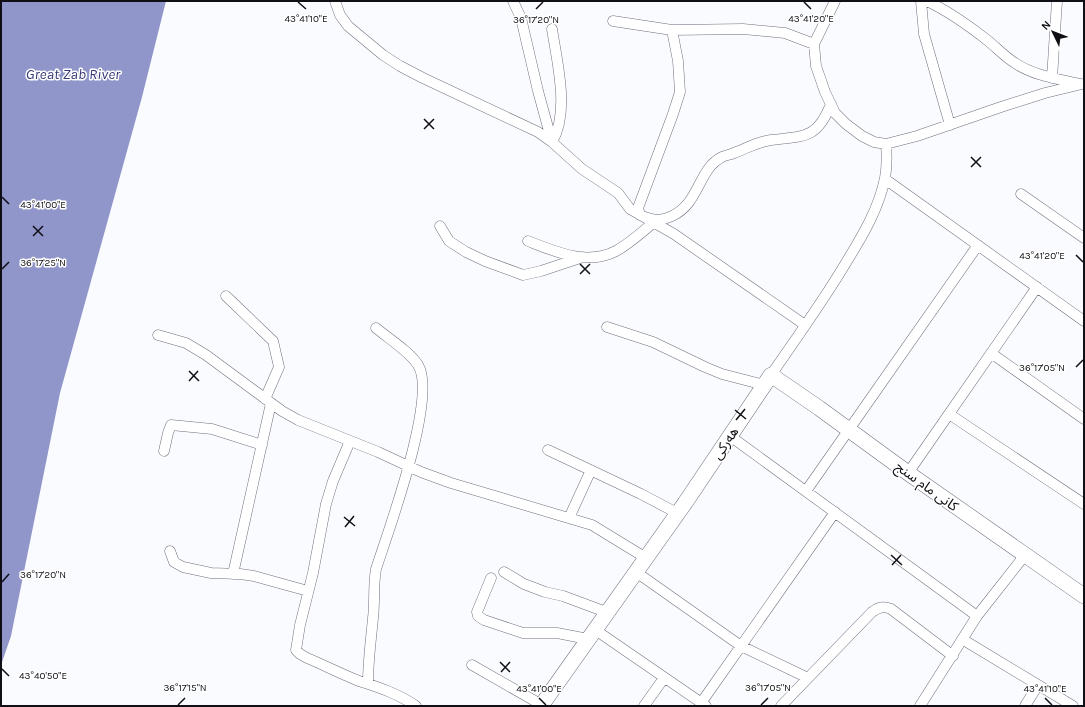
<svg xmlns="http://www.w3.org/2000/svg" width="1085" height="707" font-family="Karla,'Noto Sans Arabic',sans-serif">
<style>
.water{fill:#9196ca}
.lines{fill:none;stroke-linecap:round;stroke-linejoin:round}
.street-casing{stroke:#6e707f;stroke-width:11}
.secondary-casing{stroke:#6e707f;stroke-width:16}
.street{stroke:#fff;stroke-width:10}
.secondary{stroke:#fff;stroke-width:15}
.ticks{fill:none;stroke:#0f0f15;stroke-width:1.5}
.labels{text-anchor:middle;stroke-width:3;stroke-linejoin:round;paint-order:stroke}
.street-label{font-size:14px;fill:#0f0f15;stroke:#fff}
.water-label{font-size:15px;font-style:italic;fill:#373877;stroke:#fff}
.ticks-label{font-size:10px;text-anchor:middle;fill:#0f0f15;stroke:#fff;stroke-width:3;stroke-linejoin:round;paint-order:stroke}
</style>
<rect width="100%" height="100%" fill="#fafbfe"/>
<!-- water -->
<path class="water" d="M1,1H166L142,97L60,393L11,636L1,665Z"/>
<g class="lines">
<!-- street casing -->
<g class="street-casing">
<path id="street" d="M335,1L340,15L348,26L383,55L400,66L423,78L538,132L552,142L582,169L618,193L630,209L674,234L805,325
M513,1L521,18L538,91L552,142
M835,1L814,44L816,66L825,92L835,113L846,124L862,136L874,142L886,144L917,136L1001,107L1045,93L1082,84
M921,1L924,34L950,125
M927,1C948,11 968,25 987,40C996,47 1005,57 1015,63C1034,76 1059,79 1080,84
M613,21L672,30L743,29L785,33L814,44
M672,30L678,61L680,92L673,114L638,208L640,215C652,220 659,222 672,216C700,203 698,169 722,157C726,155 730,155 734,153C747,148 757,142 771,140C805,136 817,139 831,104
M1052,78L1057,1
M552,142C570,112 557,62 552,29
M885,179L1084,321
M1021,194L1084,238
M440,226L449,241L466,252L485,261L523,275L541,271L583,257
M528,241C556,252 587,266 616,251C629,244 642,232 653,223
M226,296L273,341L279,367L265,399
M607,327L653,342L705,367L722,374L764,385
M158,335L186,343L206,355L282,411L298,420L378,452L421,472L451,483L592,525L646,558
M991,353L1084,419
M771,375C797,337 824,300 847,261C863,235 879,208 885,178C887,167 887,156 886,144
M949,414L1084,504
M730,436L977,616
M350,441L333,481L326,504L313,573L300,625L296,650L300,654L307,658C324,665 341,674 359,681C378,687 399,694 416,706
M548,450L641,494L677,513
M164,451L168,433L171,425L212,429L262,445
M908,473L1037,287
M806,491L978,245
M569,518L591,470
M170,551L174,562L183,567L211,573L240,574L254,576L308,591
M504,572L524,584L545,592L563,596L606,612
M636,572L741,646L808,678
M233,574L271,403
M491,578L477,612L478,616L484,620L523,633H557L588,639
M594,629L706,706
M962,639L1073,706
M472,665L542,705
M368,683C368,661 371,640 373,618C375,602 373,585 376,569C388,532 438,396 418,365C410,352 388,338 376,328
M701,703L835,512
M644,706L664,678
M781,706L872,612C879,607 883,606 891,609L953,656
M920,706L977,616L1025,555
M1025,706L1038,685"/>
</g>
<!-- secondary casing -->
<g class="secondary-casing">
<path id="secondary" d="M541,706L685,503L771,375L819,408L908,473L1084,596"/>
</g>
<!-- street -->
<use href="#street" class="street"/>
<!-- secondary -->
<use href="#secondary" class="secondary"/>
</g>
<!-- ticks -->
<path class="ticks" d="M298,2L306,9M804,2L811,9M536,9L543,2M424,119L434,129M424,129L434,119M971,157L981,167M971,167L981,157M2,197L9,204M33,226L43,236M33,236L43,226M1076,255L1083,262M580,264L590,274M2,269L9,262M580,274L590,264M1076,367L1083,360M189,371L199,381M189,381L198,371M735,410L746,419M736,420L745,409M344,517L355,526M345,527L354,516M891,555L902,565M892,565L901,555M2,582L9,574M500,662L510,672M2,669L9,676M501,672L510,662M539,698L546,705M1045,698L1052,705M178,705L185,698M761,705L768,698"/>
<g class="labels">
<!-- street labels -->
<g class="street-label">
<text transform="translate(725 443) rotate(-56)" y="5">هەرکی</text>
<text transform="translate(927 486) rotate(36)" y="5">کانی مام سنج</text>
</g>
<!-- water labels -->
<g class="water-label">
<text x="73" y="79">Great Zab River</text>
</g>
</g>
<g class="ticks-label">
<text x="306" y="22">43°41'10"E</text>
<text x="811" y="22">43°41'20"E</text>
<text x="536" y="23">36°17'20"N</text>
<text x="43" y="208">43°41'00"E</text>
<text x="1042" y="259">43°41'20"E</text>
<text x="43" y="266">36°17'25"N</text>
<text x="1042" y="371">36°17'05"N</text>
<text x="43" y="578">36°17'20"N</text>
<text x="43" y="679">43°40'50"E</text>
<text x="185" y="691">36°17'15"N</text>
<text x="768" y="691">36°17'05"N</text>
<text x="539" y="692">43°41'00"E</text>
<text x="1045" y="692">43°41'10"E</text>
</g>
<!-- border -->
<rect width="1085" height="707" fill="none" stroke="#0f0f15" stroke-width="4"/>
<!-- north arrow -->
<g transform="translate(1053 32) rotate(313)" stroke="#ffffff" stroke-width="3" paint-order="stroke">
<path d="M0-3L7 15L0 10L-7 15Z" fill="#0f0f15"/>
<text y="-6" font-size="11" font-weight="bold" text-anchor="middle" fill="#0f0f15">N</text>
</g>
</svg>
